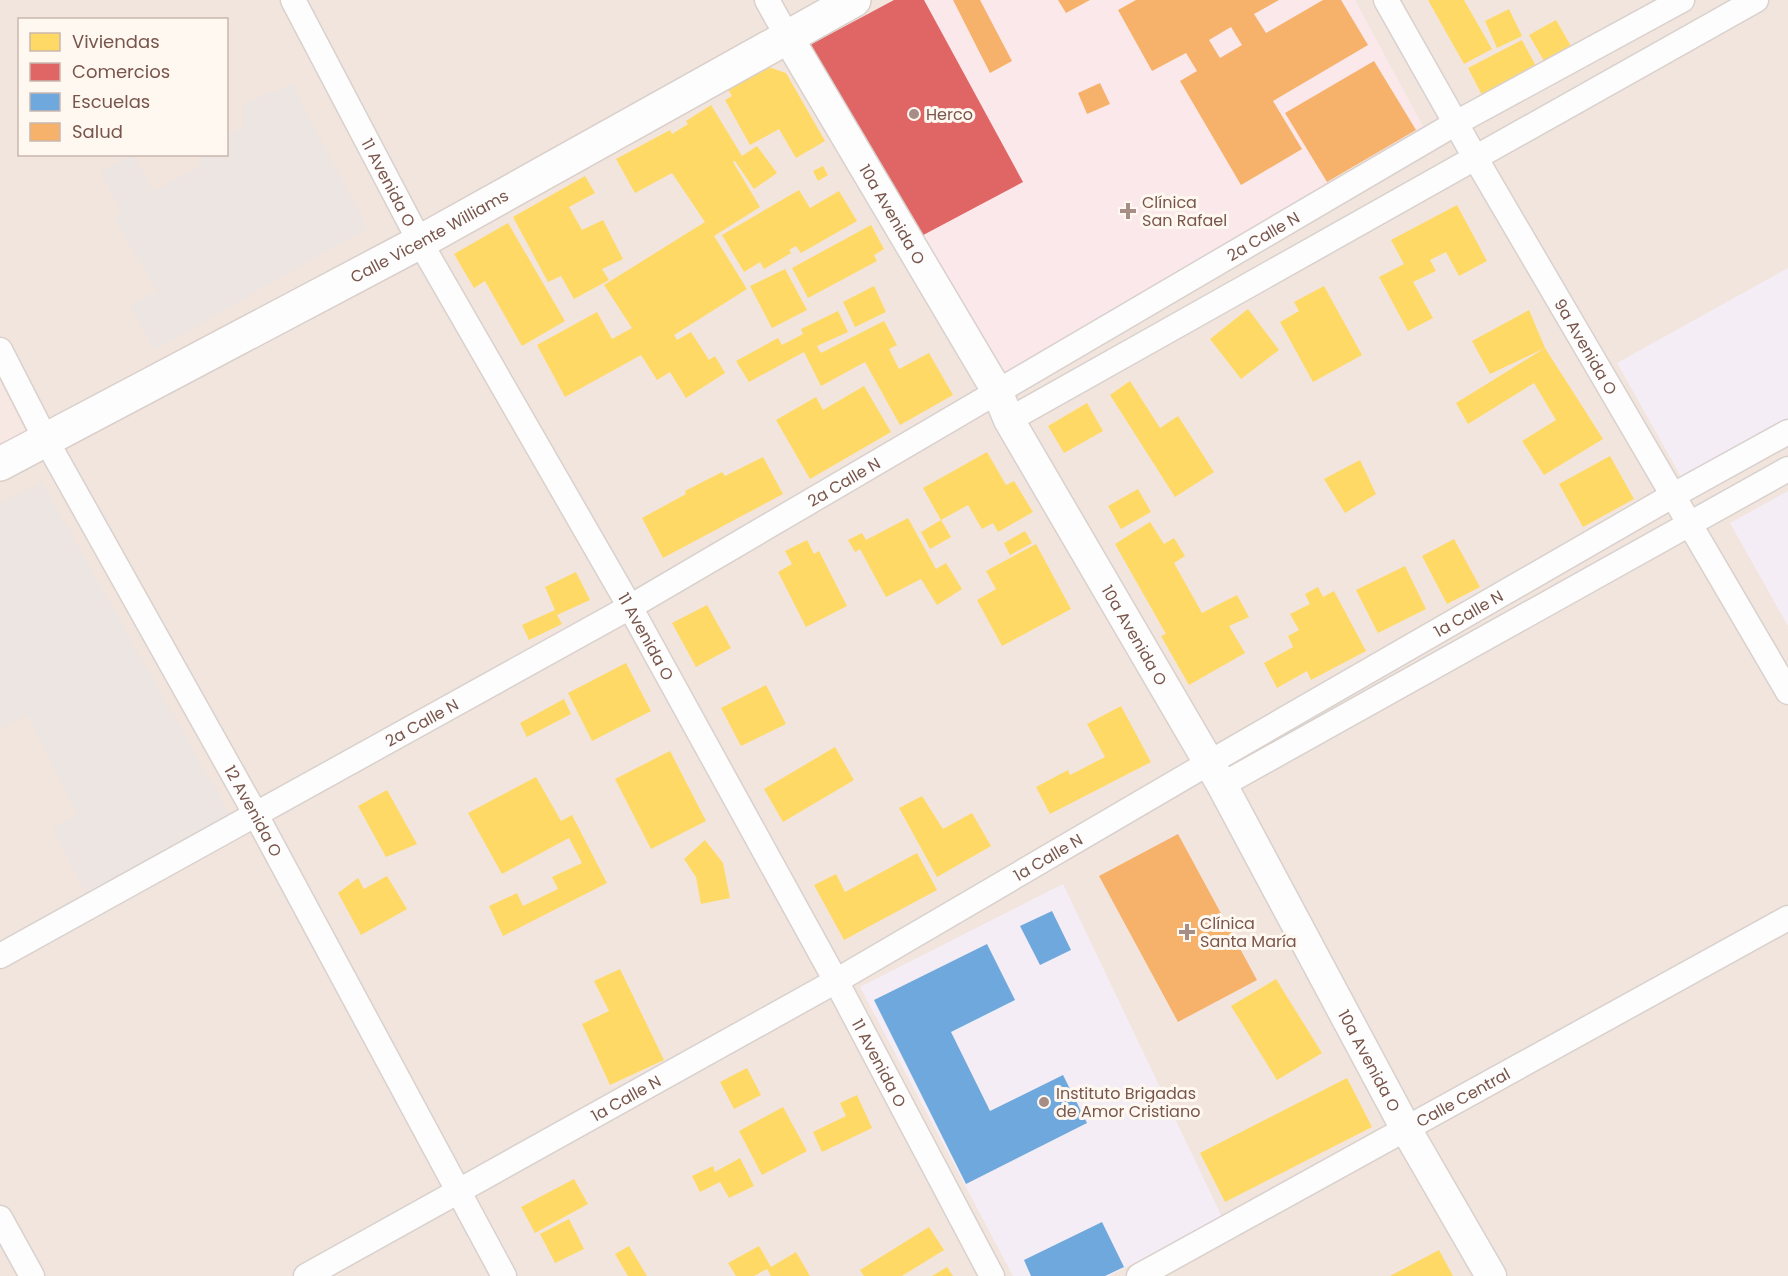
<svg xmlns="http://www.w3.org/2000/svg" width="1788" height="1276" font-family="Poppins,sans-serif">
<style>
.residential{fill:#f2e5dd;fill-rule:evenodd}
.commercial{fill:#f8e8e3}
.industrial{fill:#ede5e1}
.education{fill:#f4edf5}
.medical{fill:#fae8ea}
.homes{fill:#ffd966}
.shops{fill:#e06666}
.schools{fill:#6fa8dc}
.health{fill:#f6b26b;fill-rule:evenodd}
.lines{fill:none;stroke-linecap:round;stroke-linejoin:round}
.minor-casing{stroke:#d8d1cd;stroke-width:27}
.tertiary-casing{stroke:#d8d1cd;stroke-width:33}
.secondary-casing{stroke:#d9cfcb;stroke-width:36}
.minor{stroke:#fefdfd;stroke-width:24}
.tertiary{stroke:#fefdfd;stroke-width:30}
.secondary{stroke:#fefdfd;stroke-width:33}
.poi-dot{fill:#a68d85;stroke:#fff8f1;stroke-width:2}
.labels{text-anchor:middle;stroke-width:6;stroke-linejoin:round;paint-order:stroke}
.poi-label{font-size:16px;fill:#79564c;stroke:#fff8f1;text-anchor:start}
.street-label{font-size:16px;fill:#79564c;stroke:#fff8f1}
</style>
<rect width="100%" height="100%" fill="#f9f4ef"/>
<!-- residential -->
<path class="residential" d="M0,0H1788V1276H0ZM20,20H226V154H20Z"/>
<!-- commercial -->
<path class="commercial" d="M0,380L26,432L0,446Z"/>
<!-- industrial -->
<path class="industrial" d="M292,83L367,228L155,350L129,306L157,291L115,221L121,211L100,171L133,155L154,191L201,166L199,155L226,154L227,135L242,128V105Z
M42,482L232,818L89,899L52,828L77,815L27,715L0,729V503Z"/>
<!-- education -->
<path class="education" d="M1788,268V425L1685,484L1617,363Z
M1788,491V626L1730,523Z
M1063,884L1222,1217L1109,1276H1013L860,987Z"/>
<!-- medical -->
<path class="medical" d="M924,0H1355L1426,132L996,382L912,241Z"/>
<!-- homes -->
<path class="homes" d="M1428,0H1464L1492,49L1464,64Z
M1509,9L1522,36L1497,48L1485,21Z
M1556,20L1571,46L1544,61L1529,35Z
M1522,40L1537,68L1483,97L1468,68Z
M763,65L786,73L825,141L796,158L779,129L750,145L725,100L732,96L726,86Z
M711,105L742,156L757,146L777,173L754,189L735,161L733,162L760,207L714,236L747,289L674,335L677,340L691,332L709,360L715,356L725,373L686,398L670,372L657,380L641,355L565,397L537,345L597,312L612,339L632,328L604,285L705,222L672,173L635,193L616,159L670,130L672,134L688,124L686,121Z
M823,166L828,175L818,181L813,171Z
M585,176L595,193L569,207L582,230L603,220L623,259L602,269L609,280L574,299L561,276L548,282L513,217Z
M799,190L810,208L839,191L857,221L801,253L796,246L789,250L791,253L764,269L760,262L744,272L722,235Z
M1457,205L1487,261L1459,276L1446,252L1430,260L1436,271L1413,282L1433,318L1408,331L1379,277L1404,264L1391,240Z
M508,223L565,321L522,346L485,281L474,288L454,254Z
M871,225L884,249L874,255L877,261L808,298L792,268Z
M785,269L807,310L772,328L750,286Z
M874,286L886,312L855,327L843,302Z
M1324,286L1362,355L1313,382L1280,322L1299,311L1294,302Z
M1248,309L1279,350L1241,379L1210,339Z
M1529,310L1545,348L1490,374L1472,341Z
M838,311L848,332L817,346L821,353L884,321L897,345L889,349L899,369L929,353L953,395L900,425L865,362L821,386L804,352L749,382L736,361L778,338L782,345L803,334L801,329Z
M1545,348L1603,439L1544,475L1522,441L1556,420L1534,383L1468,424L1456,403Z
M1130,381L1160,428L1178,416L1214,472L1175,497L1110,395Z
M864,386L891,432L810,479L776,420L816,397L823,410Z
M1087,403L1103,431L1064,453L1048,426Z
M987,452L1006,485L1014,481L1033,512L998,532L993,523L982,529L968,505L941,520L923,488Z
M1610,456L1634,499L1583,527L1559,484Z
M763,457L783,494L663,558L642,518L686,494L685,491L722,472L725,476Z
M1360,460L1376,494L1345,513L1324,479Z
M1138,489L1151,512L1121,529L1108,506Z
M908,518L936,569L946,563L962,589L937,605L921,579L886,597L860,549L855,552L848,540L862,533L866,540Z
M941,520L951,537L930,549L921,532Z
M1150,522L1164,544L1174,538L1185,556L1174,563L1202,613L1237,595L1249,617L1229,626L1245,653L1189,685L1161,636L1166,634L1115,544Z
M1025,531L1032,543L1010,555L1004,543Z
M1454,539L1480,587L1447,604L1422,556Z
M807,540L814,554L819,551L847,606L806,627L778,572L792,564L785,551Z
M1036,544L1071,609L1002,646L977,600L996,589L986,571Z
M1405,566L1426,609L1378,633L1356,590Z
M576,572L590,600L557,615L562,624L529,640L522,625L555,610L545,587Z
M1318,587L1323,597L1334,591L1366,651L1311,680L1307,671L1277,688L1264,663L1293,647L1288,636L1299,630L1290,614L1310,604L1305,594Z
M707,605L731,648L696,667L672,623Z
M626,663L651,711L592,741L568,693Z
M766,685L786,724L741,746L721,708Z
M564,699L571,714L527,737L520,723Z
M1121,706L1151,762L1050,814L1036,787L1068,770L1070,775L1105,757L1087,724Z
M835,747L854,780L783,822L764,789Z
M670,751L706,821L651,849L615,779Z
M536,777L561,821L572,815L607,883L503,936L489,906L517,893L523,906L558,889L552,877L582,863L569,838L502,874L468,813Z
M387,790L417,844L386,857L358,806Z
M922,796L943,829L972,813L991,846L937,877L899,808Z
M705,840L723,863L730,898L701,904L696,877L684,859Z
M917,853L937,890L844,940L814,885L836,874L845,892Z
M387,876L407,909L361,935L338,893L358,878L364,889Z
M620,969L664,1060L610,1085L582,1024L609,1011L594,981Z
M1276,979L1322,1053L1277,1080L1231,1006Z
M747,1068L761,1095L734,1109L720,1082Z
M1347,1078L1372,1127L1225,1202L1200,1153Z
M857,1095L872,1128L822,1152L813,1132L846,1116L840,1103Z
M783,1107L807,1151L762,1175L739,1131Z
M740,1158L754,1186L729,1198L720,1182L700,1192L692,1176L713,1166L715,1172Z
M574,1179L588,1204L535,1233L521,1207Z
M569,1219L584,1249L555,1263L540,1234Z
M929,1227L944,1250L902,1276H864L860,1270Z
M629,1246L647,1276H628L615,1254Z
M759,1246L771,1267L796,1252L810,1276H771L767,1269L754,1276H736L728,1263Z
M1439,1250L1453,1276H1390Z
M947,1267L953,1276H932Z"/>
<!-- shops -->
<path class="shops" d="M894,0H924L1023,182L912,241L806,47Z"/>
<!-- schools -->
<path class="schools" d="M1052,911L1071,950L1040,965L1020,926Z
M987,944L1015,1000L951,1032L990,1111L1063,1075L1087,1123L966,1184L874,1000Z
M1102,1222L1124,1267L1105,1276H1031L1024,1260Z"/>
<!-- health -->
<path class="health" d="M953,0H980L1012,61L990,73Z
M1058,0H1090L1066,13Z
M1136,0H1279L1254,14L1266,33L1323,0H1341L1368,45L1273,101L1302,149L1241,185L1180,81L1197,71L1186,53L1152,71L1118,10ZM1231,27L1242,45L1220,58L1209,40Z
M1374,61L1416,130L1327,182L1285,113Z
M1100,83L1110,104L1087,114L1078,93Z
M1178,834L1257,980L1178,1022L1099,876Z"/>
<g class="lines">
<!-- minor casing -->
<g class="minor-casing">
<g id="minor">
<path id="s1" d="M293,0L420,242L630,607L836,981L992,1276"/>
<path d="M767,0L787,36"/>
<path id="s2" d="M1386,0L1476,159L1788,692"/>
<path id="s3" d="M0,350L46,440L256,815L504,1276"/>
<path d="M1009,420L1756,0"/>
<path d="M1222,785L1788,469"/>
<path id="s4" d="M0,956L630,607L1456,123L1682,0"/>
<path d="M0,1218L32,1276"/>
<path id="s5" d="M306,1276L836,981L1207,764L1672,496L1788,432"/>
<path id="s6" d="M1139,1276L1788,918"/>
</g>
</g>
<!-- tertiary casing -->
<g class="tertiary-casing">
<g id="tertiary">
<path id="s7" d="M787,36L997,391L1009,420L1222,785L1406,1129L1491,1276"/>
</g>
</g>
<!-- secondary casing -->
<g class="secondary-casing">
<g id="secondary">
<path id="s8" d="M0,464L420,242L854,0"/>
</g>
</g>
<!-- minor -->
<use href="#minor" class="minor"/>
<!-- tertiary -->
<use href="#tertiary" class="tertiary"/>
<!-- secondary -->
<use href="#secondary" class="secondary"/>
</g>
<!-- markers -->
<g class="poi-dot">
<circle cx="914" cy="114" r="6"/>
<path d="M1125 202h6v6h6v6h-6v6h-6v-6h-6v-6h6z"/>
<path d="M1184 923h6v6h6v6h-6v6h-6v-6h-6v-6h6z"/>
<circle cx="1044" cy="1102" r="6"/>
</g>
<g class="labels">
<!-- poi labels -->
<g class="poi-label">
<text x="926" y="120">Herco</text>
<text x="1142" y="208">Clínica<tspan x="1142" dy="18">San Rafael</tspan></text>
<text x="1200" y="929">Clínica<tspan x="1200" dy="18">Santa María</tspan></text>
<text x="1056" y="1099">Instituto Brigadas<tspan x="1056" dy="18">de Amor Cristiano</tspan></text>
</g>
<!-- street labels -->
<g class="street-label">
<text dy="6" stroke="none"><textPath href="#s1" startOffset="206">11 Avenida O</textPath></text>
<text dy="6" stroke="none"><textPath href="#s7" startOffset="207">10a Avenida O</textPath></text>
<text dy="6" stroke="none"><textPath href="#s8" startOffset="486">Calle Vicente Williams</textPath></text>
<text dy="6" stroke="none"><textPath href="#s4" startOffset="1454">2a Calle N</textPath></text>
<text dy="6" stroke="none"><textPath href="#s2" startOffset="400">9a Avenida O</textPath></text>
<text dy="6" stroke="none"><textPath href="#s4" startOffset="968">2a Calle N</textPath></text>
<text dy="6" stroke="none"><textPath href="#s5" startOffset="1338">1a Calle N</textPath></text>
<text dy="6" stroke="none"><textPath href="#s7" startOffset="693">10a Avenida O</textPath></text>
<text dy="6" stroke="none"><textPath href="#s1" startOffset="728">11 Avenida O</textPath></text>
<text dy="6" stroke="none"><textPath href="#s4" startOffset="482">2a Calle N</textPath></text>
<text dy="6" stroke="none"><textPath href="#s3" startOffset="526">12 Avenida O</textPath></text>
<text dy="6" stroke="none"><textPath href="#s5" startOffset="852">1a Calle N</textPath></text>
<text dy="6" stroke="none"><textPath href="#s7" startOffset="1179">10a Avenida O</textPath></text>
<text dy="6" stroke="none"><textPath href="#s1" startOffset="1214">11 Avenida O</textPath></text>
<text dy="6" stroke="none"><textPath href="#s6" startOffset="370">Calle Central</textPath></text>
<text dy="6" stroke="none"><textPath href="#s5" startOffset="366">1a Calle N</textPath></text>
</g>
</g>
<!-- legend -->
<rect x="18" y="18" width="210" height="138" fill="#fff8f1" stroke="#c9b7af" stroke-width="1.5"/>
<rect x="30" y="33" width="30" height="18" fill="#ffd966" stroke="#c9b7af" stroke-width="1.5"/>
<text x="72" y="48" font-size="18" fill="#79564c">Viviendas</text>
<rect x="30" y="63" width="30" height="18" fill="#e06666" stroke="#c9b7af" stroke-width="1.5"/>
<text x="72" y="78" font-size="18" fill="#79564c">Comercios</text>
<rect x="30" y="93" width="30" height="18" fill="#6fa8dc" stroke="#c9b7af" stroke-width="1.5"/>
<text x="72" y="108" font-size="18" fill="#79564c">Escuelas</text>
<rect x="30" y="123" width="30" height="18" fill="#f6b26b" stroke="#c9b7af" stroke-width="1.5"/>
<text x="72" y="138" font-size="18" fill="#79564c">Salud</text>
</svg>
